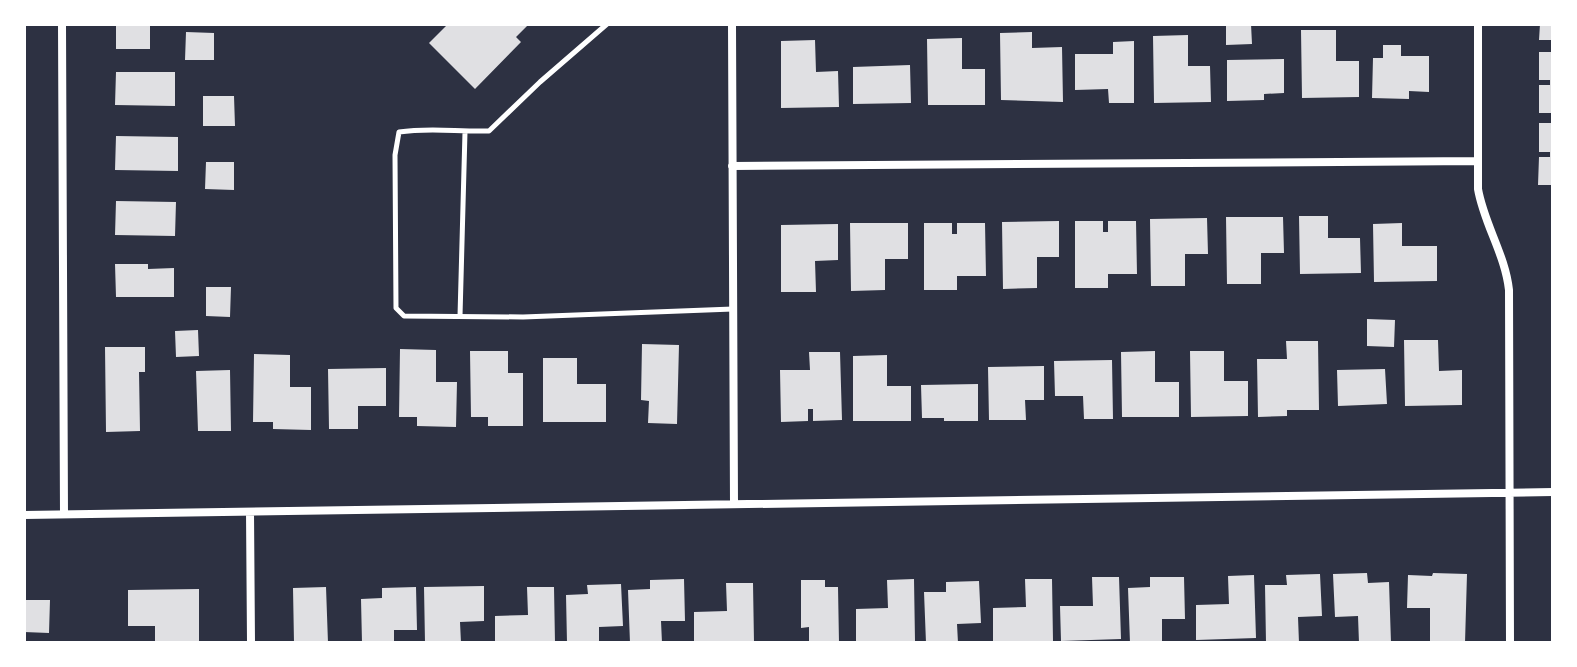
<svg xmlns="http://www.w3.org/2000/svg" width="1577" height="667" font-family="'Crimson Pro',serif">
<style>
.building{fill:#e0e0e3}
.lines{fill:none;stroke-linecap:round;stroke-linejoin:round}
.service{stroke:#fff;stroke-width:5}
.minor{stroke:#fff;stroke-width:8}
</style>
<rect width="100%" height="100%" fill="#2d3142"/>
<!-- building -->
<path class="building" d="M116,24H150V49H116Z
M448,24H529L516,37L521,42L475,89L429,43Z
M1226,24H1251L1252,44L1226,45Z
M1540,24H1553V40H1539Z
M1301,30H1336V61H1359V97L1302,98Z
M186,32L214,33V60H185Z
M1032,32V48L1062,47L1063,102L1001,100L1000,33Z
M1188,35V66H1210L1211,102L1154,103L1153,36Z
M962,38V69H985V105H928L927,39Z
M815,40L816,72L838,71L839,107L781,108V41Z
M1134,41V103H1109L1108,89L1075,90V54H1113V42Z
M1383,45H1401V56H1429V92L1409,91V99L1372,98L1373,58H1383Z
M1539,52H1553V113H1539V85H1550V80H1539Z
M1284,59V93L1264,94V100L1227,101V60Z
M910,65L911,103L853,104V67Z
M116,72H175V106L115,105Z
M203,96H234L235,126H203Z
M1539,123H1553V185H1538L1539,157H1550V152H1539Z
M116,136L178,137V171L115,170Z
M206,162H234V190L205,189Z
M116,201L176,202L175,236L115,235Z
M1299,216H1328V238H1360L1361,273L1300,274Z
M1226,217H1283L1284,253H1261V284H1227Z
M1207,218L1208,254H1185V286H1151L1150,219Z
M1059,221V257H1037V288L1003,289L1002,222Z
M1075,221H1103V232H1108V221H1136L1137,274H1108V288H1075Z
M850,223H908V259H885V290L851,291Z
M924,223H952V234H957V223H985L986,276H957V290H924Z
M1402,223V246H1437V281L1374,282L1373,224Z
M838,224V260L815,261L816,292H781V225Z
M115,264H148V269L174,268V297H116Z
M206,287H231L230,317L206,316Z
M1367,319L1395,320L1394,347L1367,346Z
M198,330L199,356L176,357L175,331Z
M1404,340H1438L1439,371L1462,370V405L1405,406Z
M1286,341H1318L1319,410H1287V416L1258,417L1257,359H1287Z
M642,344L679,345L677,424L648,423L649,401L641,400Z
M105,347H145V372H139L140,431L106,432Z
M400,349L436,350V382H457L456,427L417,426V417H399Z
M470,351H508V373H523V426H488V417H471Z
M1155,351V382H1179V417H1122L1121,352Z
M1190,351H1224V381H1248V416L1191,417Z
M809,352H840L842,420L813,421V409H808V421L781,422L780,370H810Z
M254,354L290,355V387H311V430L273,429V422H253Z
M887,355V386H911V421H853V356Z
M543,358H577V384H606V422H543Z
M1112,360L1113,419H1084L1083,396H1055L1054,361Z
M1044,366V400H1025L1026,420H989L988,367Z
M386,368V406H358V429H329L328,369Z
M1385,369L1387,404L1338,406L1337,370Z
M230,370L231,431H198L196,371Z
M978,384V421H944V418H922L921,385Z
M1367,573L1368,583L1389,582L1391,643H1359L1358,616L1335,617L1333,574Z
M1433,573L1467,574L1465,643H1430V608H1407L1408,575L1432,576Z
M1320,574L1322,616L1298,617L1299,643H1266L1265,585H1287L1286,575Z
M1254,575L1256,638L1196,640V605L1229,604L1228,576Z
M1092,577H1119L1121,639L1061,641L1060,606H1093Z
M1150,577H1184L1185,619H1162V643H1130L1128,588L1150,587Z
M684,579L685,621H661L662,643H630L628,590L650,589V580Z
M914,579L915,641L856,642V609L888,608L887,580Z
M1025,579H1052L1053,641L993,642V608L1026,607Z
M801,580H825V587H838L839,643H809V627L801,628Z
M979,581L981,623L957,624L958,643H926L924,592H946V582Z
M726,583H753L754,643H694V612L727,611Z
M621,584L623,626L599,627V643H567L566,595L588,594L587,585Z
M484,586V621L460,622L461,643H425L424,587Z
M326,587L328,643H294L293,588Z
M416,587L417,630H394V643H362L361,599L382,598V588Z
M527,587H554L555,643H495V616L528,615Z
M199,589V643H155V626H128V590Z
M24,600H50L49,633L24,632Z"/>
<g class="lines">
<!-- service -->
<path class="service" d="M607,24L540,82L489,131C457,132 431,127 399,132L395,155L396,308L404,316L523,317L733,309
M460,316L465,132"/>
<!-- minor -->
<path class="minor" d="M62,24L64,514
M732,24L734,503
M1478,24V189C1484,224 1505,254 1509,290L1510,643
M732,166L1478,161
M250,512L251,643
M24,515L1553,492"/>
</g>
<!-- border -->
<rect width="1577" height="667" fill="none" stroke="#ffffff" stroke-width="52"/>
</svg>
